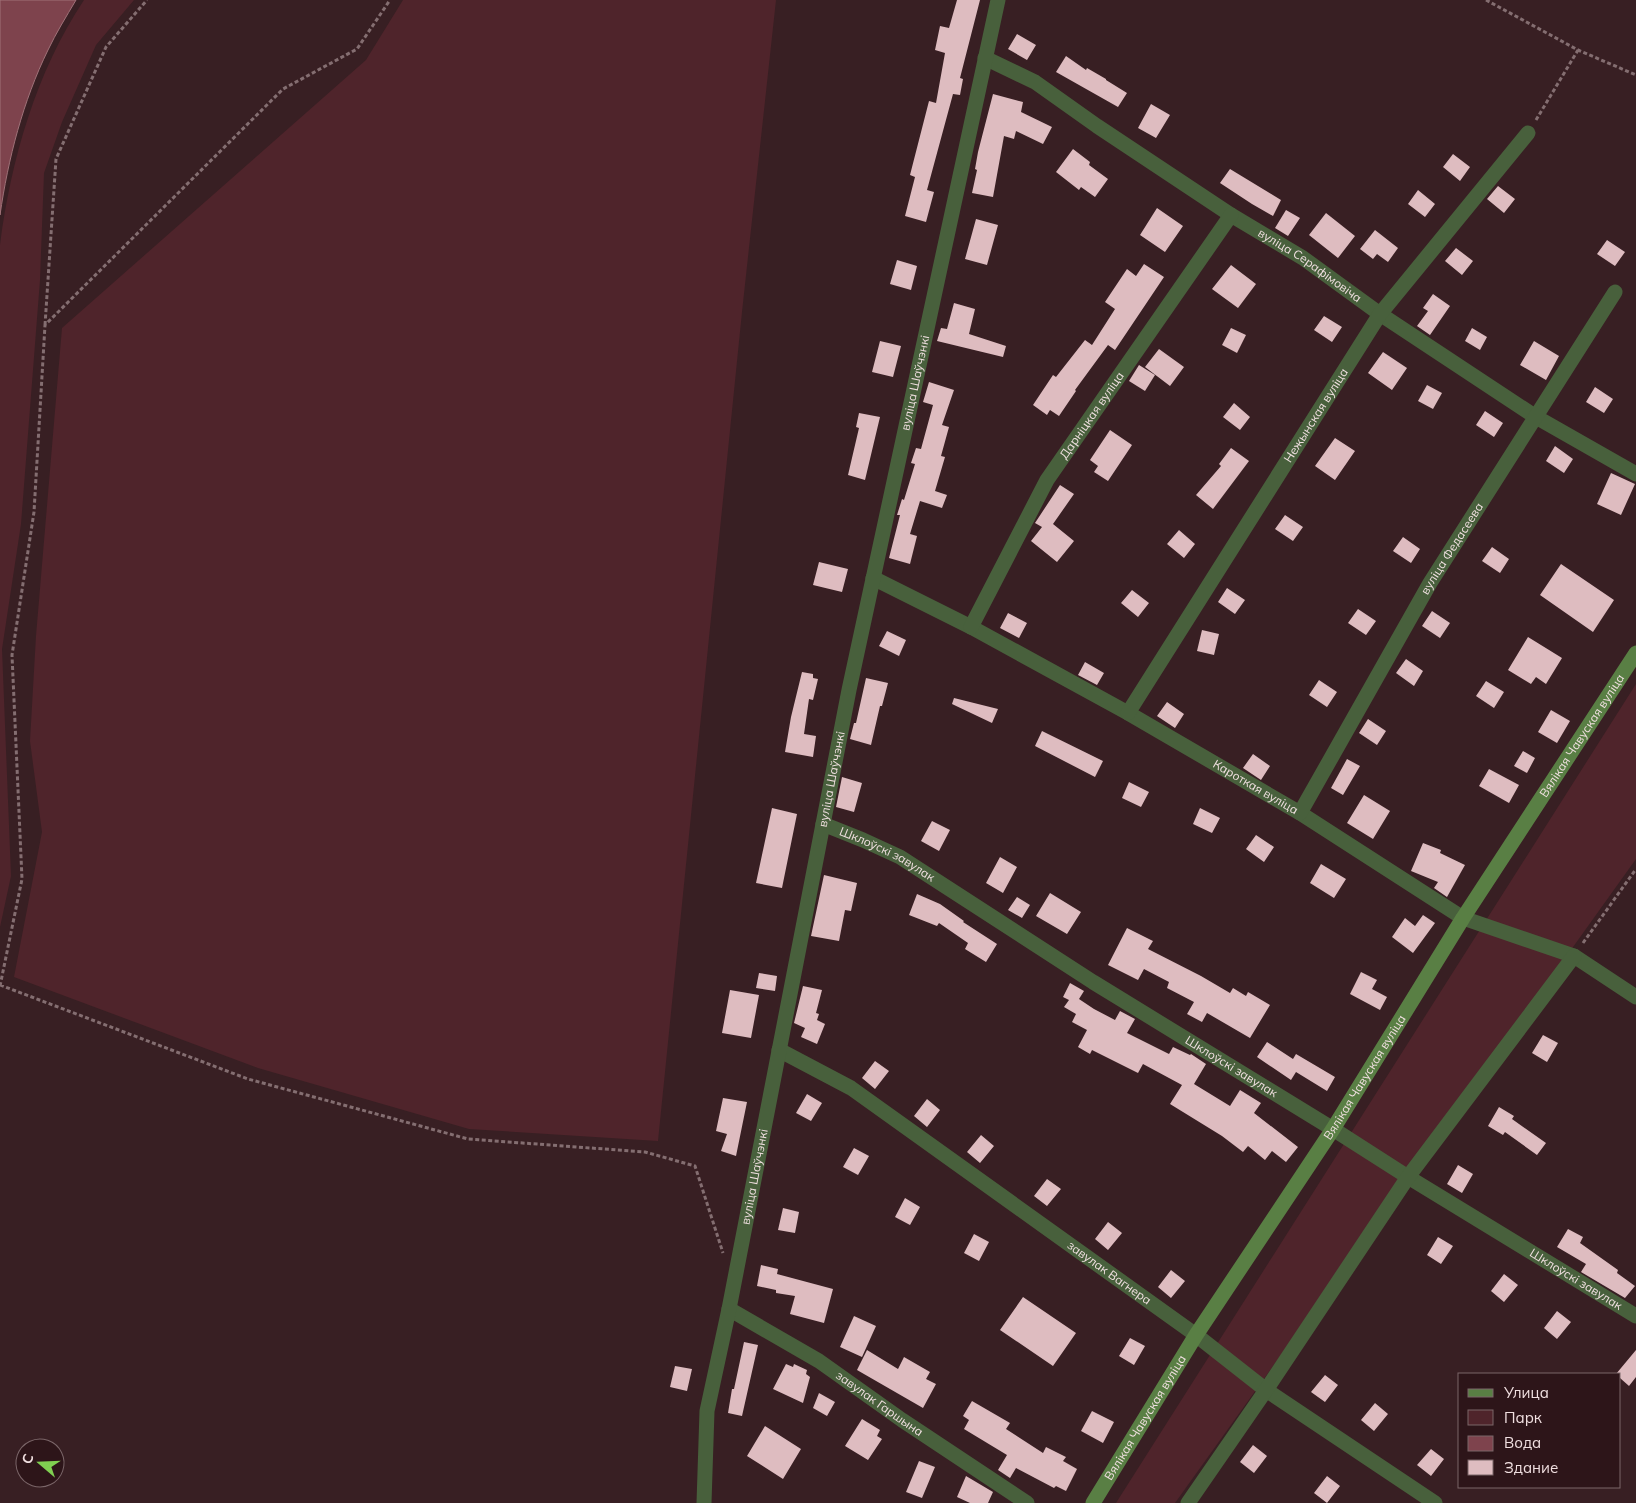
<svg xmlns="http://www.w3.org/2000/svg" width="1636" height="1503" font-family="Mulish,sans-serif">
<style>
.green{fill:#4f242b}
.water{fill:#7e434d;stroke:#a07279}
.building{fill:#debcc0}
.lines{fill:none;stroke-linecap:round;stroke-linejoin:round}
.path{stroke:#846e71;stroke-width:3;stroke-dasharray:4 2.5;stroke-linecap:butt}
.street{stroke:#48603c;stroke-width:15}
.secondary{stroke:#597f44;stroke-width:15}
.labels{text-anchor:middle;stroke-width:5;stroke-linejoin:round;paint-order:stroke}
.street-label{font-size:12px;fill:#f1e0e1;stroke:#2d1519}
</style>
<rect width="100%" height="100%" fill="#381f23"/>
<!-- green -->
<path class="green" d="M84,0H134L96,45L62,122L44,173L40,280L21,524L2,649L11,876L0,927V245C11,160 36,72 84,0Z
M403,0H776L742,312L658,1141L469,1129L258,1068L14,977L42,832L30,741L36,636L62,328L366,60Z
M1636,684V859L1175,1503H1116Z"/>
<!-- water -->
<path class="water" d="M0,0H76C66,17 56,33 48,50C23,101 8,159 0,215Z"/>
<!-- building -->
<path class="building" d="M957,0H980L960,78L963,79L960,95L953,94L927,190L934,192L926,222L905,216L915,177L910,175L929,101L936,103L945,53L935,50L940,26L949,28Z
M1017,34L1036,45L1027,60L1008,49Z
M1066,56L1086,70L1087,68L1106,79V80L1127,93L1118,107L1056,72Z
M993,94L1023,102L1021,112L1052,127L1043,144L1016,131L1014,139L1004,136L993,197L972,193L977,170L975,169L978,152Z
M1151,104L1170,115L1156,138L1138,128Z
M1073,149L1090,162L1089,165L1108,179L1095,197L1081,187L1079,190L1056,172Z
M1453,154L1470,167L1460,181L1443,167Z
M1230,169L1281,200L1273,216L1252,204L1220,183Z
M1498,186L1515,199L1504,213L1487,199Z
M1418,190L1435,204L1425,217L1408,204Z
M1157,208L1183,226L1165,252L1140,235Z
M1286,210L1300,218L1288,236L1275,228Z
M1326,213L1355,236L1338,258L1309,235Z
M976,219L998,225L987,265L965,259Z
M1375,230L1398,248L1388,262L1377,254L1373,259L1360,249Z
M1607,240L1625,252L1615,266L1597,254Z
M1456,248L1473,261L1462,275L1445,261Z
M897,260L917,266L911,290L890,284Z
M1144,264L1164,277L1115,350L1108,345L1075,390L1076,391L1059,416L1050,410L1047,415L1033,405L1053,375L1056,377L1085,340L1092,345L1115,309L1105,302L1127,269L1136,276Z
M1231,265L1256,284L1238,308L1212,289Z
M1433,294L1450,306L1430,335L1417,326L1428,311L1423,308Z
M954,303L975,309L969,334L1006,346L1003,357L937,341L941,328L947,329Z
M1324,316L1342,327L1332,342L1314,330Z
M1231,328L1246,335L1237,353L1222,345Z
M1472,328L1487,337L1480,350L1465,341Z
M880,341L901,346L893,377L872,372Z
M1534,341L1559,356L1546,380L1520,365Z
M1159,349L1184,367L1170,386L1145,367Z
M1383,352L1407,368L1392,390L1368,373Z
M1139,365L1155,375L1145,391L1129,381Z
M929,382L954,390L942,425L949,427L941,456L945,457L935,491L947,495L942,508L920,501L910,534L917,536L910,564L889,558L900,515H897L902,499L904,500L915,464L911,463L916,448L921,449L933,405L923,402Z
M1427,385L1442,393L1433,409L1418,401Z
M1595,387L1613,399L1604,413L1586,402Z
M1234,403L1250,417L1240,430L1223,417Z
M1485,411L1503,423L1494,437L1476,425Z
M859,413L880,417L865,480L848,475L859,428L856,427Z
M1110,430L1132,445L1108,481L1094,472L1098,466L1090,460Z
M1335,438L1355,451L1335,480L1315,466Z
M1555,446L1573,459L1564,473L1546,461Z
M1231,448L1249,461L1213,509L1196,495L1221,466L1219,464Z
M1611,473L1635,484L1621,515L1597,504Z
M1060,485L1074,494L1053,524L1074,541L1057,562L1031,541L1042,527L1035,523Z
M1285,515L1303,527L1293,541L1275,529Z
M1179,530L1195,544L1184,558L1167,544Z
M1403,537L1420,549L1411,563L1393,551Z
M1492,547L1509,559L1500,573L1482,561Z
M819,562L848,569L842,592L813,585Z
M1561,564L1614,600L1593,632L1540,595Z
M1227,588L1245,600L1235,614L1218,602Z
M1132,590L1149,603L1138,617L1121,603Z
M1358,609L1376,621L1366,635L1348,623Z
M1432,611L1450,623L1440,638L1422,626Z
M1008,613L1027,623L1019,638L1000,628Z
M1202,630L1219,634L1214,655L1197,651Z
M887,631L906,640L899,656L879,646Z
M1528,637L1562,658L1546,684L1536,677L1531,684L1508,670Z
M1406,659L1423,671L1414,686L1396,673Z
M1085,662L1104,673L1097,685L1078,675Z
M802,672L813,674V678L818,679L813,700L809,699L804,734L816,736L813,757L785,752L791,717Z
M866,678L888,683L882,706H880L871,745L850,739L854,723H856Z
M1319,680L1337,692L1327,707L1309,695Z
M1486,681L1504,692L1494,708L1476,696Z
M954,698L998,709L992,723L952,704Z
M1167,702L1184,714L1175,728L1157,716Z
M1551,710L1570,721L1557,743L1538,732Z
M1368,719L1386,731L1377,745L1359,733Z
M1042,731L1103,761L1095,777L1035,746Z
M1523,751L1535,758L1527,773L1514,766Z
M1253,754L1270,766L1261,780L1243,768Z
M1347,759L1360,766L1343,795L1331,788Z
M1489,769L1519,785L1509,803L1479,786Z
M842,777L862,783L854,812L836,807Z
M1129,782L1149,792L1141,807L1122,798Z
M1364,795L1390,811L1373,839L1347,823Z
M772,808L797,814L782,888L756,883Z
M1200,808L1220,818L1212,833L1193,824Z
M932,821L950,830L939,851L921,841Z
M1256,835L1274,847L1264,862L1246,849Z
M1423,843L1441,850L1440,853L1465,865L1447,897L1434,888L1438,882L1411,871Z
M1000,857L1017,867L1003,893L986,883Z
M1321,864L1346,879L1334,898L1310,883Z
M824,875L857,883L851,911L845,910L839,941L811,936Z
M1050,893L1081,912L1067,934L1036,916Z
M917,894L940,904L964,921L963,922L997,944L986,962L965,949L968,943L939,923L937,926L909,915Z
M1017,897L1030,905L1022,918L1008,910Z
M1423,915L1435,923L1413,953L1392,937L1405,918L1415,926Z
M1127,928L1153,941L1148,949L1201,976L1230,993L1233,988L1246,996L1248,992L1270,1005L1250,1038L1207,1013L1202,1022L1187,1014L1194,1002L1167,988L1169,982L1144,969L1138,980L1108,965Z
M1361,972L1377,980L1372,989L1387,997L1380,1010L1350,994Z
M759,973L777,976L775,991L756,988Z
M1070,983L1084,991L1079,999L1094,1009L1115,1020L1120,1011L1135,1019L1127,1033L1169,1054L1173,1047L1190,1055L1191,1054L1206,1064L1194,1084L1230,1106L1240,1090L1261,1103L1254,1113L1298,1147L1286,1162L1272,1151L1265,1160L1248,1146L1243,1152L1222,1136L1170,1104L1182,1085L1143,1064L1138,1073L1092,1050L1090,1054L1078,1047L1087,1030L1072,1022L1076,1014L1064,1007L1069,1000L1063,997Z
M803,986L822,990L816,1013L819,1014L817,1020L825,1024L817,1044L801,1037L805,1028L794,1023Z
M730,990L759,995L751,1038L722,1033Z
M1543,1035L1558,1043L1547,1062L1532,1053Z
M1267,1042L1293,1059L1296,1054L1335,1077L1327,1091L1296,1072L1291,1080L1257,1057Z
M875,1061L889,1071L875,1089L862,1078Z
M807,1094L822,1103L811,1121L796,1113Z
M723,1098L747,1102L736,1156L721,1151L727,1134L716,1131Z
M927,1099L940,1110L927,1127L914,1116Z
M1499,1107L1514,1116L1512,1119L1546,1143L1537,1155L1505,1132L1503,1135L1488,1126Z
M981,1135L994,1146L980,1163L967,1152Z
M854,1148L869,1156L858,1175L843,1167Z
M1458,1165L1473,1174L1462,1193L1447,1184Z
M1047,1179L1061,1189L1047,1206L1034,1196Z
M905,1198L920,1207L910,1225L895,1217Z
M783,1208L799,1212L795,1233L778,1230Z
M1108,1222L1122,1233L1108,1250L1095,1239Z
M1568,1229L1583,1237L1580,1243L1618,1270L1617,1273L1635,1286L1625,1298L1581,1272L1586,1264L1557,1247Z
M974,1234L989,1242L979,1261L964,1253Z
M1438,1237L1453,1246L1441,1264L1427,1255Z
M761,1265L778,1269L777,1274L833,1289L824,1323L790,1314L795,1296L776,1293V1290L757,1286Z
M1171,1270L1185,1281L1171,1298L1158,1287Z
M1504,1274L1518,1285L1504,1302L1491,1291Z
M1023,1297L1076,1333L1053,1366L1000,1330Z
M1557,1311L1571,1322L1557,1339L1544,1328Z
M854,1316L876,1326L862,1357L840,1347Z
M1130,1338L1145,1346L1134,1365L1119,1356Z
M744,1342L758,1345L742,1416L728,1413L732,1389H734Z
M867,1350L898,1369L904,1357L930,1372L926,1379L936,1384L923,1408L857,1370Z
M1636,1350V1377L1629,1386L1620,1378V1374H1616Z
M786,1364L793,1367L794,1364L807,1370L806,1374L810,1377L803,1403L773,1389Z
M675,1366L692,1369L687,1391L670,1387Z
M1325,1375L1338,1385L1325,1402L1311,1392Z
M819,1393L835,1402L827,1416L813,1408Z
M972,1401L1010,1423L1006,1429L1043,1453L1046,1447L1066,1457L1063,1461L1077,1469L1066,1491L1056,1486L1054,1488L1016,1468L1010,1478L998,1470L1007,1455L964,1429L969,1420L963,1416Z
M1375,1403L1388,1414L1374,1431L1361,1420Z
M1092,1411L1114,1422L1103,1443L1081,1431Z
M862,1419L880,1430L877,1436L882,1439L868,1460L845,1446Z
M765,1426L801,1449L783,1479L747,1456Z
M1253,1445L1267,1456L1254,1473L1240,1462Z
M1431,1449L1444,1459L1431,1476L1417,1465Z
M919,1461L935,1467L922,1498L906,1492Z
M966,1476L993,1492L988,1503H970L957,1497Z
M1327,1476L1340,1486L1327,1503L1314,1493Z"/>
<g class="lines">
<!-- path -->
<path class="path" d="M1486,0L1578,50L1636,75
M1536,120L1578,50
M45,325L56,159L106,47L147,0
M1583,943L1636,869
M0,985L248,1079L468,1139L645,1152L695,1166L723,1253
M0,986L22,879L12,655L34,512L45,325L283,89L357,49L390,0"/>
<!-- street -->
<g class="street">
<path id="s1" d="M985,58L1035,82L1097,126L1231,215L1303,258L1380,314L1536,417L1636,474"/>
<path id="s2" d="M873,578L971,627L1128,713L1300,813L1463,918L1574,956L1636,997"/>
<path id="s3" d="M971,627L1047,480L1231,215"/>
<path id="s4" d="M1128,713L1380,314L1528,133"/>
<path id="s5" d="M1300,813L1430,583L1615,292"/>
<path id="s6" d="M823,824L863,840L900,857L1093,982L1333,1129L1408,1177L1636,1316"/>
<path id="s7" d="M779,1050L851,1088L1196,1335L1266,1390L1435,1503"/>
<path id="s8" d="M729,1309L819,1361L902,1420L1027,1503"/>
<path id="s9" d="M704,1503L707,1411L729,1309L849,690L998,0"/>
<path d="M1188,1503L1266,1390L1408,1177L1574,956"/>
</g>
<!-- secondary -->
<path class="secondary" id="s10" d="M1093,1503L1196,1335L1333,1129L1463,918L1636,653"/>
</g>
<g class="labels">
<!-- street labels -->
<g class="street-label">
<text dy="4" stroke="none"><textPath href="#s1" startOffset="386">вуліца Серафімовіча</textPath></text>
<text dy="4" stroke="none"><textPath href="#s9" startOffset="1141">вуліца Шаўчэнкі</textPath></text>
<text dy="4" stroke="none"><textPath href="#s4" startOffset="352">Нежынская вуліца</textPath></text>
<text dy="4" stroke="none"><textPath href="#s3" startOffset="244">Дарніцкая вуліца</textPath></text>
<text dy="4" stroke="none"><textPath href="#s5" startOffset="305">вуліца Федасеева</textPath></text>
<text dy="4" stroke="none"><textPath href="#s10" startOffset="910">Вялікая Чавуская вуліца</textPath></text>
<text dy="4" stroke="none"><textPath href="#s9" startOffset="736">вуліца Шаўчэнкі</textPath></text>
<text dy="4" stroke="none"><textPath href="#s2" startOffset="436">Кароткая вуліца</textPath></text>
<text dy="4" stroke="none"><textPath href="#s6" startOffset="71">Шклоўскі завулак</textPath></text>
<text dy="4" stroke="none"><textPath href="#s6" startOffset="476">Шклоўскі завулак</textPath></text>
<text dy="4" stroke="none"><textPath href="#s10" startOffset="505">Вялікая Чавуская вуліца</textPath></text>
<text dy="4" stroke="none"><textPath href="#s9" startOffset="331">вуліца Шаўчэнкі</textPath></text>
<text dy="4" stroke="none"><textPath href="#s7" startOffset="399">завулак Вагнера</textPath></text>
<text dy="4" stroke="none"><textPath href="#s6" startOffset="881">Шклоўскі завулак</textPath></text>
<text dy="4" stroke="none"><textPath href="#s8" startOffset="178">завулак Гаршына</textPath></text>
<text dy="4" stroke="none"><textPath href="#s10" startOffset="100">Вялікая Чавуская вуліца</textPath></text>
</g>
</g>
<!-- legend -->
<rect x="1458" y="1373" width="162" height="115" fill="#2d1519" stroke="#7b6669"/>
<rect x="1468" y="1389" width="25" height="8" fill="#597f44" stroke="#7b6669"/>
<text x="1504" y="1398" font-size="15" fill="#f1e0e1">Улица</text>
<rect x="1468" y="1410" width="25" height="15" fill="#4f242b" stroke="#7b6669"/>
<text x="1504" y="1423" font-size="15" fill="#f1e0e1">Парк</text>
<rect x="1468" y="1436" width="25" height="15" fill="#7e434d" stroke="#7b6669"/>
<text x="1504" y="1448" font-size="15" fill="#f1e0e1">Вода</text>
<rect x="1468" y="1460" width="25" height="15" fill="#debcc0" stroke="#7b6669"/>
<text x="1504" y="1473" font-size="15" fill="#f1e0e1">Здание</text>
<!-- north arrow -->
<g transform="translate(40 1463) rotate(289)"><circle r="24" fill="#2d1519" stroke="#7b6669"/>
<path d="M0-4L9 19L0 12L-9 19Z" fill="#80d051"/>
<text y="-8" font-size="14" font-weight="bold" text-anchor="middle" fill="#f1e0e1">С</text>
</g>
</svg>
